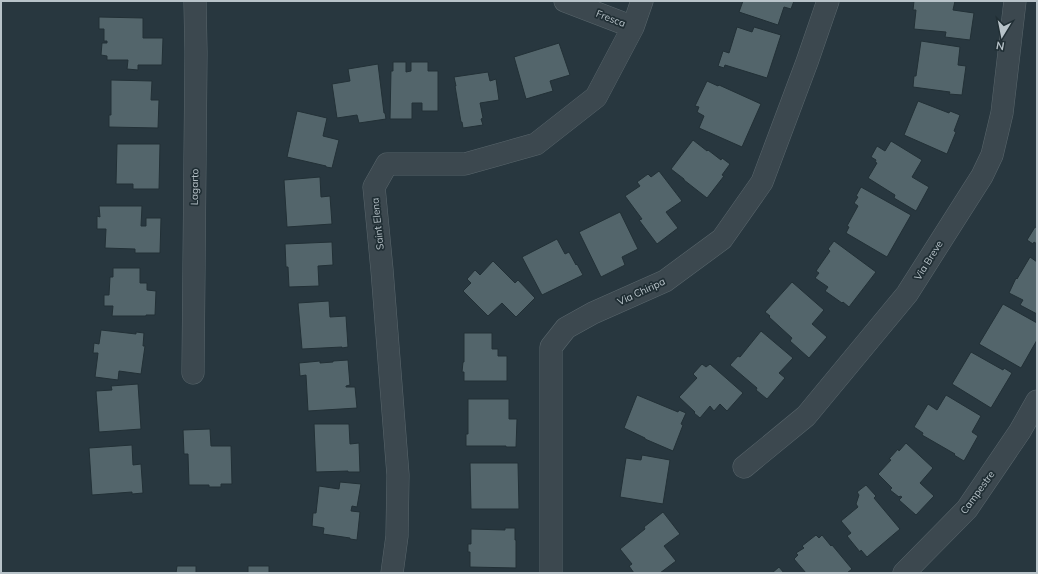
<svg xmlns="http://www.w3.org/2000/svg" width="1038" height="574" font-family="Mulish,sans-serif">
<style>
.building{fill:#53656b;stroke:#223036}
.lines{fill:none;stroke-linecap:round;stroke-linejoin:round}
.street-casing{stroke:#59666c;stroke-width:23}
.street{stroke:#3c484f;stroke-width:22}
.labels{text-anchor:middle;stroke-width:3.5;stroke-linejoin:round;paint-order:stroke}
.street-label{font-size:10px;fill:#b8c3c9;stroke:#202e34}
</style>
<rect width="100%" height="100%" fill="#28373f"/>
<!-- building -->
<path class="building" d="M743,1H794L791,9L784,7L778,25L739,12Z
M914,1H955L953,10L974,13L970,40L945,37L946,32L914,29L916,10H913Z
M99,17L143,18V38H163L162,65H138V70L127,69L128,60H107V56L101,55L102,43H107V41H104V29H99Z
M737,27L752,32L754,27L781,35L767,78L725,65L724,68L718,66L723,51L729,53Z
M921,41L960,47L958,65L966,66L962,95L949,94L950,92L913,87L914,76H916Z
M559,43L570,75L550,81L553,91L526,99L514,57Z
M393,62H406V72L411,71V62H428V71H438V111H422V103H412V119H390L391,71H393Z
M378,64L384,113H385L386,119L359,123L357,115L337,118L332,84L350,81L348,69Z
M488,72L490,81L496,79L499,100L480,103L483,118L481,119L483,125L463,128L462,122H461L455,86H456L454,77Z
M111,80L152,81L151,100H159L158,128L109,127V115H111Z
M707,81L718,86L719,85L761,104L742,147L699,128L704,116L697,112L699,107L695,106Z
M918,101L949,113L950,111L960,115L954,131L956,132L947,154L904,135Z
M297,111L327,118L323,136L339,140L332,168L326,167V166L287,157Z
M693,140L707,151L708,150L721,160L722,158L730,164L722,175L724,176L707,198L684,180V179L671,169Z
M891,141L922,160L912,177L929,187L916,211L894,198L895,195L868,178L877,163L875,162L876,160L871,157L877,146L885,151Z
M117,144H160L159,189H133V184H116Z
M659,171L682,201L666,212L678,228L657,244L639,220L642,219L625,196L640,186L637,182L648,174L651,177Z
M320,177L321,197L330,196L332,224L287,227L284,180Z
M861,187L911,215L887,257L846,233L849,227L847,226L858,206L854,203L858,197L856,196Z
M99,206H142L141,226H146V218H161L160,253H135V249L105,248L106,229H97V216L100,217Z
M620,212L638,249L622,257L625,265L601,277L579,232Z
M1035,227L1037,228V244L1034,242L1033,244L1027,240Z
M557,239L565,254L569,252L576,265L577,264L583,275L542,295L522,257Z
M834,241L876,272L849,307L843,302L842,303L825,291L828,287L815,278L819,273L816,271L830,251L828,249Z
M332,242L333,265L318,266L319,286L289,287L288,267H286L285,244Z
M1030,257L1037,262V314L1020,305L1023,300L1009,293L1016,278L1017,279Z
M493,261L515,283L518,280L535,298L516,317L502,303L488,316L463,291L471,283L467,279L475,270L480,275Z
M113,268H140V283H147V290L156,291L155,315H146V316H112L113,306H104V295H109L110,277H113Z
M792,282L824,310L812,324L827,337L809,358L790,341L792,338L769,317L770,316L765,312Z
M329,301L330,317L346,316L348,347L342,348V347L302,349L298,303Z
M1003,304L1037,323V340L1021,368L979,344Z
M101,330L136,334V332L144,333L143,346H145L141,374L119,371L118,380L95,377L98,353H93L94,343L99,344Z
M761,331L793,358L779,373L785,378L767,399L756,390L757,388L730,365L738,356L740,357Z
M464,333H492V349H498V356H507V381H464V372H462L463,362H464Z
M971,352L1003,370L1004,368L1012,373L991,408L952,384Z
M348,360L350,385L346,386V387H355L357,408L308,411L306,375L300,376L299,363L320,361V363L333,362V361Z
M702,364L706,367L710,364L743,393L727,411L720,404L714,411L710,406L700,418L694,413L695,412L679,397L697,378L693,374Z
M138,384L141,429L99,432L96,391L112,390L111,386Z
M637,395L678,412L679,410L686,413L681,424L683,425L673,451L645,439V438L624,428Z
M946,395L981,416L972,432L978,436L964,461L954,455L955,454L922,435L923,433L914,427L928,404L937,410Z
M468,399H509V419H517L516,447H506V446H466V434H468Z
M314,424H349L350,444L359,443L360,472H348V471L316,472Z
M210,429L211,446H231L232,484H221V487H209V485H189L188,454H184L183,430Z
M906,443L933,468L920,483L934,496L916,515L899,500L902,497L900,496L899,497L890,490L892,488L878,474L891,460L889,459L898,449L899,451Z
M132,445L133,465L141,464L143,493L132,494V492L92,495L89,448Z
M642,455L670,460L663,504L620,497L626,458L641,460Z
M470,463H518L519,509H471Z
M340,482L361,484L357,507L352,506L351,511L360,512L357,540L350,539V538L323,534L324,528L312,526L313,513H316L319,486L339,489Z
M866,485L876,496L874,498L900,529L867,557L861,550L860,552L847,536L851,533L841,521L858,507L856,504L859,495L857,492Z
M663,512L680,534L664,546L676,561L660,573H634L629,566L632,564L620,549L645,529L644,527Z
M505,528H515V540H516V568L470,567V552H468V544H471V529L505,530Z
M816,535L819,538L822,535L831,546L832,545L852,569L847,573H806L794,559L798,555L796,553L804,548L802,546Z
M177,566H196V573H176Z
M248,566H269V573H248Z
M779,567L784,573H772Z"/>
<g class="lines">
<!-- street casing -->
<g class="street-casing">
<path id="street" d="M565,1L633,27
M193,373L196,53L195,1
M744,467L806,416L907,294L982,176L992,155L1002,113L1015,1
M392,573L397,536L398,475L382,270L374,187L387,164H465L536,144L596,97L633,27L642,1
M551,573V347L566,328L593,313L665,281L722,239L762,182L807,62L828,1
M904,573L967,509L1020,431L1037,401"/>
</g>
<!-- street -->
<use href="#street" class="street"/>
</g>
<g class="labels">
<!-- street labels -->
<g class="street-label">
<text transform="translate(611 18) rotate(21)" y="4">Fresca</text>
<text transform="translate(194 187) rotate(-89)" y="4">Lagarto</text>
<text transform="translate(377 224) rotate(-96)" y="4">Saint Elena</text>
<text transform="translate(928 260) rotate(-58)" y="4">Via Breve</text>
<text transform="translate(641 291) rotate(-25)" y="4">Via Chiripa</text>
<text transform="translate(977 492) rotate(-54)" y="4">Campestre</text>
</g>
</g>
<!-- border -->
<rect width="1038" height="574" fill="none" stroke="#b8c3c9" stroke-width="4"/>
<!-- north arrow -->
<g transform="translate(1002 36) rotate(190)" stroke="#202e34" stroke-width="3" paint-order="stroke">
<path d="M0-3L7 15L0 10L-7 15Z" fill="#b8c3c9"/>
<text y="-6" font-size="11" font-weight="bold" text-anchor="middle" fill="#b8c3c9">N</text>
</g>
</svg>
